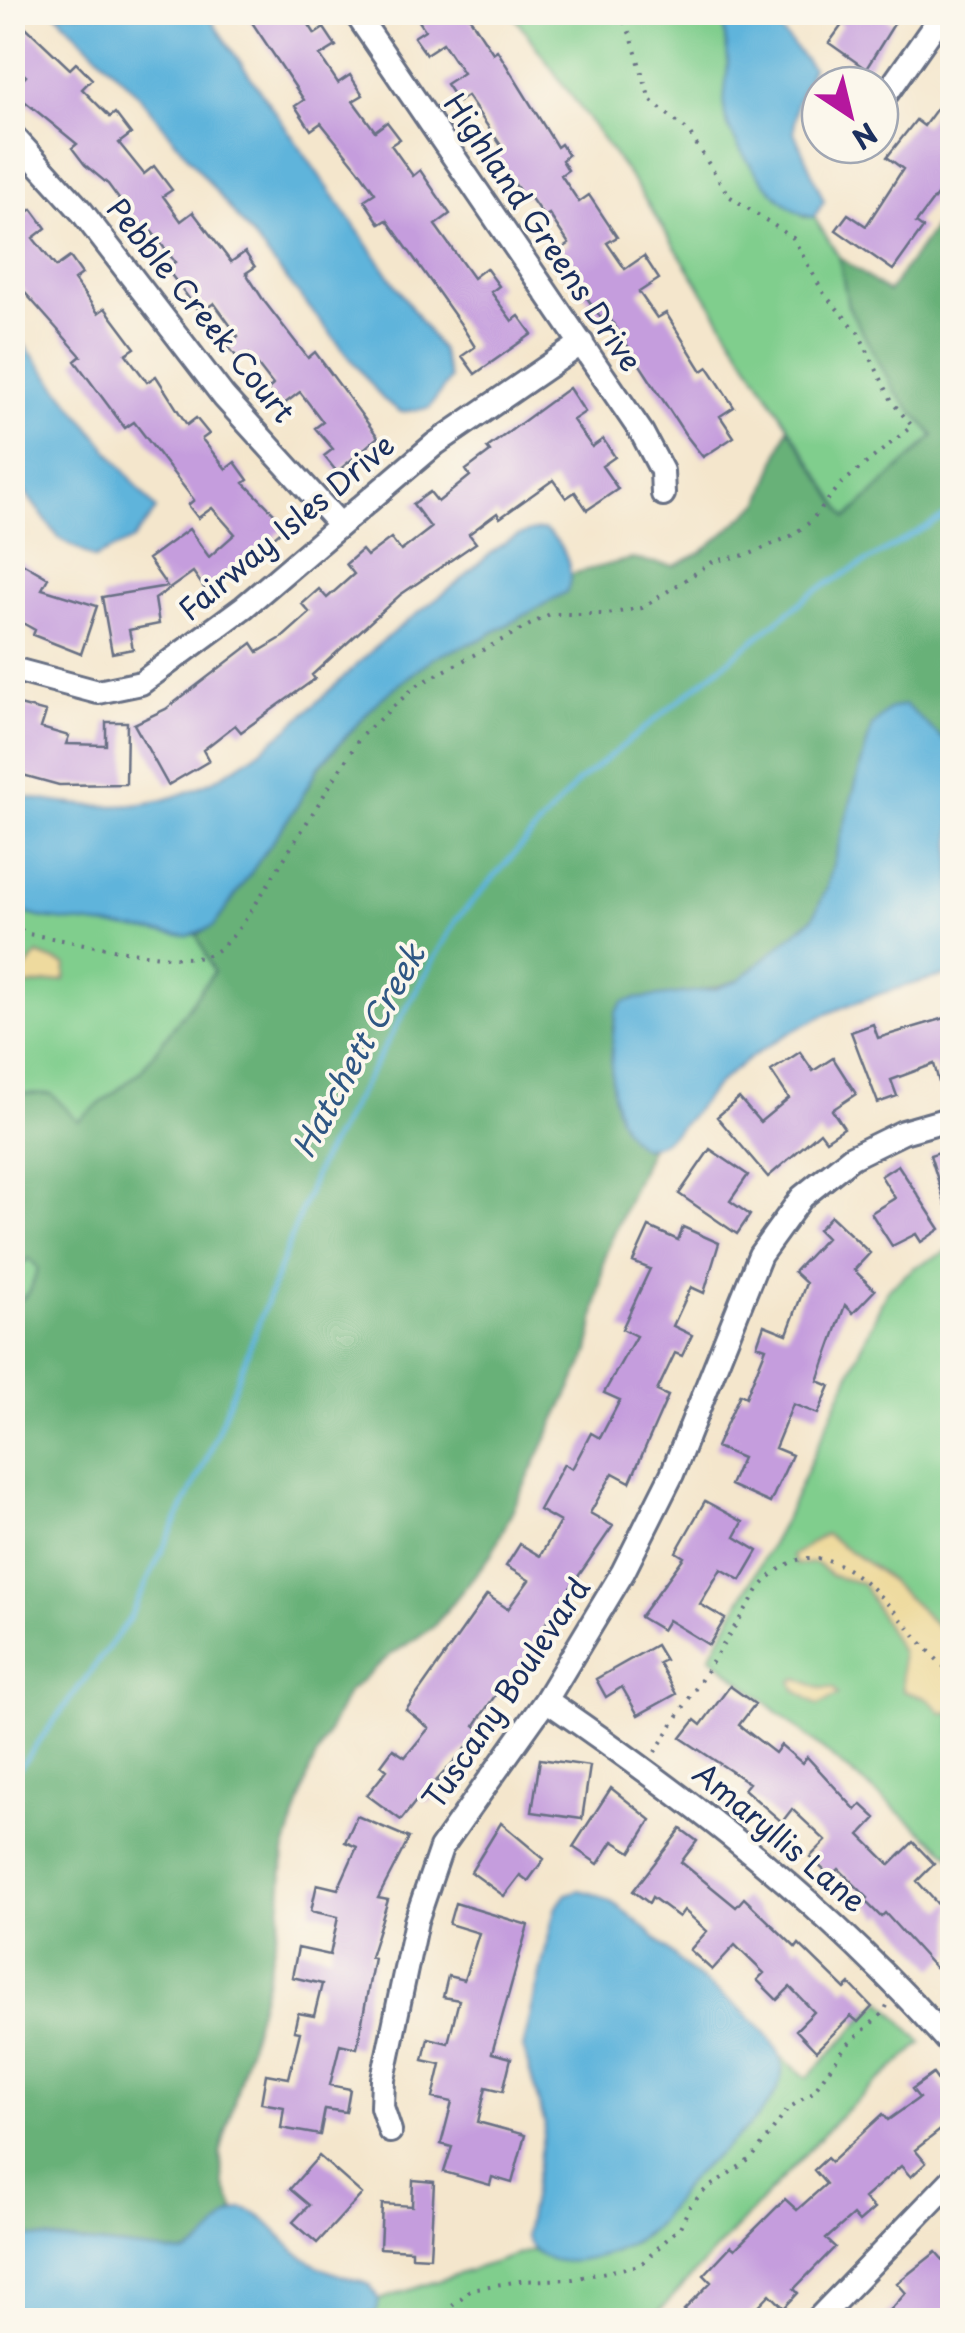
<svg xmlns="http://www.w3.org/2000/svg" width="965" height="2333" font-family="'Playpen Sans',sans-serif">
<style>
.green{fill:#80ce8d;stroke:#4e7e76;stroke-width:2.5}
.forest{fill:#68b178;stroke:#42706b;stroke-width:2.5}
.sand{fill:#eeda9e;stroke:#84847e;stroke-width:2.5}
.water{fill:#5eb4db;stroke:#3c729c;stroke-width:2.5}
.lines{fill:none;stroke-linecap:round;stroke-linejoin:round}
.stream{stroke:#5eb4db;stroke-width:5}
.building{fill:#c59ddd}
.minor-casing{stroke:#676f84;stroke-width:28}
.path{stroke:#676f84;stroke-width:4;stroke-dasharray:2.5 8;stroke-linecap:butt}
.minor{stroke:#fff;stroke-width:22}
.labels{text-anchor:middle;stroke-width:8;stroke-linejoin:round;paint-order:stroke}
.street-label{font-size:30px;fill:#1b2f5e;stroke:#fbf7ec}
.water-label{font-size:32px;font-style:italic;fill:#2f5784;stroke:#fbf7ec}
</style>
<rect width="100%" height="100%" fill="#fbf7ec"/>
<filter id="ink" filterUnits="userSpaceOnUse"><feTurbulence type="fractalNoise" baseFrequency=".01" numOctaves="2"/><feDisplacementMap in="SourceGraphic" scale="20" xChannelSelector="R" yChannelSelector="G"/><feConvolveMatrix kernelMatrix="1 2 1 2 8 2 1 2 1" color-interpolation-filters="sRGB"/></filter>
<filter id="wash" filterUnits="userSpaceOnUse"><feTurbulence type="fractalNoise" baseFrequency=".0048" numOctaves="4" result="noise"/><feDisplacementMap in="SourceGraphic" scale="40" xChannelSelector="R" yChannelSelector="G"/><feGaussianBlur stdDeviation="2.25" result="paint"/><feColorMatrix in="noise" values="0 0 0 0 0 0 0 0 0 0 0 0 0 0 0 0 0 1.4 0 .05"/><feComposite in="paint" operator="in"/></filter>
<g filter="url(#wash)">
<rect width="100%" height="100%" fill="#f4e6cc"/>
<!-- green -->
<path class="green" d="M512,13H723L728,59L725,115L730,131L804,217H814L839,257L848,306L895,391L934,436L847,519L637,187Z
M13,899L28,914L43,918L197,935L214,972L140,1072L78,1122L19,1093L13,1102Z
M952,1249V1856L710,1656L785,1519L887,1290L915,1267Z
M29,1258L38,1268L30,1291L13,1308V1273Z
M882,2000L922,2043L842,2114L651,2320H361L373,2315L379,2300L532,2250C562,2274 626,2253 652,2229C669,2213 678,2190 694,2174C722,2148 793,2102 780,2056L807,2078Z"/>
<!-- forest -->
<path class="forest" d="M952,203V747L945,738L826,890L813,918L740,980L696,992L613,1027L617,1111L642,1147L650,1148L605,1255L589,1351L491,1555L433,1627L389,1656L347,1693L310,1770L284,1853L280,1917L266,1982L220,2154L224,2184L235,2211L209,2241L186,2254L13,2235L12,1308L30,1291L38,1268L29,1258L13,1273V1102L19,1093L52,1094L78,1121L140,1072L214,972L197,935L219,919L296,807L318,768L379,700L432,658L481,639L566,592L571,574L631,559L674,566L702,552L761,502L788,427L847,518L934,436L895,391L848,306L839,257L888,292Z"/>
<!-- sand -->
<path class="sand" d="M38,954L66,965L65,980L28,986L21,982V975Z
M825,1534L880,1572L952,1640V1712L942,1713L929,1699L903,1691L901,1652L862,1583L832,1576L815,1563L796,1565L792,1556Z
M798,1678L819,1688H833L838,1695L818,1705L795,1690L792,1681Z"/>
<!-- water -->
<path class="water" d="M56,13H206L441,350L450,379L429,408L401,412L383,399L137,93Z
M723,13H786L780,30L812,68L796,104L794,132L824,201L814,217C783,217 730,144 725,115C722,97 728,78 728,60C727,44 723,29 723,13Z
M13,331L156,510L133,540L94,558L59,538L13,476Z
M544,530C563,541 577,572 566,592L481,639L432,658L379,700L318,767L296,807L214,926L188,936L43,918L28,914L13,899V794C61,805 114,812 163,800C248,778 316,702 378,645C403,623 430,605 456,584C483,562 507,531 544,530Z
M905,705L952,747V974C866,994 791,1021 722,1080C701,1098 672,1150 642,1147C603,1123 610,1051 616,1012L623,1002L635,999L716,989L739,980L813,918L826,890L872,726L889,709Z
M580,1890C623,1898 658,1943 689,1970C717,1994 770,2023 781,2059C793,2101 717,2153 693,2176C677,2192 668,2215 650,2230C621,2254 545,2284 525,2236L545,2125L523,2048L555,1909L566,1894Z
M242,2209C268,2213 282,2243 304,2258C325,2273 347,2276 370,2285L379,2300L377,2311L361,2320H13V2235L186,2254C211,2245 218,2218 242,2209Z"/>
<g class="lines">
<!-- stream -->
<path class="stream" d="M12,1778L128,1621L209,1454L319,1164L456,920L578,782L812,593L952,512"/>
</g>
<g id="blocks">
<!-- building -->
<path class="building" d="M245,12H301L315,34L324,28L336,46L320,56L338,83L350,75L363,95L353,101L375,131L387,122L400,139L391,145L413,176L420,170L450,214L435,225L473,278L486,268L499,286L491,292L512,321L519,316L532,334L475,374L462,356L475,347L460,323L387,220L380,224L364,200L375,193L358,169L321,123L311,130L295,106L304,100Z
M413,12H466L493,53L497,50L557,147L561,144L568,155L562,160L568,170L561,175L579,202L589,195L617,237L607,243L625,269L644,256L659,279L639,292L657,318L666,313L702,371L708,367L716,379L734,407L720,416L734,437L703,457L685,434L607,314L601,318L585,295L560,250L569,244L549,214L544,217L528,194L524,197L506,172L495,156L504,150L467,96L458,102L446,84L463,73L443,43L426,54L414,37L425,30Z
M824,12H877L894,24L866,69L829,43L842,25Z
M12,14L70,69L76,63L92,79L82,89L110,117L115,113L131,134L119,143L144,174L154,166L172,190L163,196L181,221L193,212L231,262L245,252L255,267L246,273L264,301L308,358L315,352L378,437L337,472L324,456L333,449L315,428L323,422L300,392L280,407L267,390L273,385L249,354L240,361L227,345L238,336L214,303L200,313L166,268L175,262L152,232L146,236L108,184L85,165L72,148L77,144L12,91L26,76L12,64Z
M952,88V175L916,223L923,228L893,270L836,230L848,214L866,226L903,169L887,157L916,120L924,126Z
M12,206L22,217L32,209L46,228L33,238L56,267L70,257L82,274L74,280L98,313L105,308L135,348L126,354L147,382L156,376L187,425L196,418L209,434L202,439L226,469L235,462L248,480L244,483L287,526L237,569L205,589L193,572L155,599L159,624L129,630L133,649L112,653L102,597L167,586L148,559L189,529L209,557L235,534L212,508L198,518L188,505L194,500L134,422L125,428L75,361L81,356L12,278Z
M569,388L585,412L573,420L592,447L603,439L615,457L602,466L618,489L587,510L575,492L566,498L553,480L500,518L497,513L469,534L476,543L400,595L312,675L315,679L241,732L235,725L203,750L209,761L168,785L134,724L166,709L252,643L258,652L283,637L310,613L302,604L319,589L327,598L354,574L346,564L362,550L367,556L391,538L401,551L431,528L413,504L430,492L438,502L470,476L466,470L490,452L487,448Z
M12,557L48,578L42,589L97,606L81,654L33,635L35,630L12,617Z
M12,703L46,712L41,728L69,736L66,744L106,745V722H127L126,784L59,785L12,772Z
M952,1016V1087L941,1090L934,1064L891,1080L897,1096L878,1103L851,1032L873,1024L878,1038Z
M800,1052L813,1071L833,1058L856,1094L832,1110L844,1128L826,1140L820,1132L768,1177L717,1117L739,1098L760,1122L789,1098L771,1071Z
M952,1148V1215H949L930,1155Z
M710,1149L748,1175L730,1201L750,1215L737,1234L679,1194Z
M898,1165L940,1229L921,1242L916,1234L892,1246L871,1213L895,1198L881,1176Z
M831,1216L870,1253L854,1270L875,1290L853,1313L845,1305L818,1381L830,1386L818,1414L793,1404L775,1448L792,1455L770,1503L730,1485L742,1458L716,1447L740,1394L746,1397L766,1348L757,1345L764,1325L787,1334L806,1283L794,1272L826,1238L818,1230Z
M649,1227L678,1240L683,1227L719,1243L704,1293L691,1287L673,1326L692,1335L682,1356L675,1353L657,1391L668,1396L630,1482L613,1473L590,1513L613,1526L537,1636L545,1642L509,1696L498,1691L475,1725L482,1731L436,1781L441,1785L428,1802L420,1796L401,1820L367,1795L387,1770L381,1765L393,1749L405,1757L429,1728L406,1710L487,1595L508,1609L529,1580L506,1566L520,1544L540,1556L560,1522L539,1510L564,1464L572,1469L591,1433L600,1438L620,1400L604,1393L636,1336L622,1329L650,1269L633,1262Z
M705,1501L743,1522L735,1537L758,1551L741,1580L721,1569L700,1604L725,1619L709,1645L668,1620L662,1630L640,1617L684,1557L676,1552Z
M656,1645L665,1660L659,1663L676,1694L638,1715L622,1687L606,1697L596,1679Z
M730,1686L755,1704L739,1725L775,1753L781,1745L802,1763L807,1757L856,1810L861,1804L876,1818L860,1835L890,1865L913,1842L934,1864L917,1881L943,1910L952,1901V1952L935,1968L885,1913L881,1917L865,1901L868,1898L839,1869L831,1877L810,1857L826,1841L792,1809L782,1822L744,1789L749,1783L681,1738L695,1720L701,1725Z
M540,1759L590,1766L582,1819L532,1812Z
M611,1788L651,1820L631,1852L613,1841L598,1864L573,1847Z
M357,1816L409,1838L378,1898L388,1900L370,1957L374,1958L357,2048L340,2044L330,2085L350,2089L346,2112L325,2109L320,2135L281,2128L284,2107L261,2103L266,2074L289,2078L300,2032L294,2031L298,2013L314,2016L322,1984L292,1977L298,1948L330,1955L338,1917L311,1911L317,1884L338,1889L357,1847L345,1842Z
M501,1823L544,1859L528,1881L520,1875L504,1896L471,1872Z
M681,1829L697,1841L681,1862L736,1907L744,1898L796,1948L799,1944L845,1989L850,1984L872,2007L858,2022L851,2016L816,2051L796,2030L814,2012L790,1987L777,2000L757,1980L764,1973L735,1945L712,1970L690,1950L707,1931L684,1910L679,1917L652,1897L649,1903L633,1891Z
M455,1903L528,1925L492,2053L511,2058L503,2091L486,2087L478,2122L525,2135L512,2183L492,2177L490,2185L444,2172L452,2147L441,2144L452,2102L433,2098L441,2064L423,2060L428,2038L448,2043L459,2000L443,1997L448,1976L464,1980L479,1933L449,1924Z
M933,2074L952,2100V2121L915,2150L926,2163L911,2177L901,2166L864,2198L874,2209L859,2222L853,2215L826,2239L835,2247L794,2289L798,2293L784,2308L770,2294L745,2320H696L684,2310L711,2282L704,2275L731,2246L735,2249L785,2199L797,2210L826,2184L814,2170L827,2158L831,2162L883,2114L888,2120L919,2098L912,2089Z
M319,2156L362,2194L317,2243L293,2222L309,2205L290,2189Z
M413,2180L434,2182L430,2257L412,2256V2250L380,2248L382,2204L412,2206Z
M936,2252L952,2270V2320H881L906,2293L897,2283Z"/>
</g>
</g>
<g filter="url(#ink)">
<use href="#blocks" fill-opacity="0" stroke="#676f84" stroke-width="2.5"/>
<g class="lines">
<!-- minor casing -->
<g class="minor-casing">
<path id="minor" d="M355,12L642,433L662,471L663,494
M880,103L944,12
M12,135L82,212L224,397L340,525
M12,669L98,692L141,683L244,607L435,444L582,343
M546,1700C700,1806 828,1906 952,2046
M390,2131L382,2107L383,2079L416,1921L441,1848L546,1700L623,1572L672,1474L760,1255L802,1197L852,1157L903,1132L952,1118
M817,2320L952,2180"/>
</g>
<!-- path -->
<path class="path" d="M880,133L891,121
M12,924L28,934C63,939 179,965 206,956C226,948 238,930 250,913L361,736L416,686L550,614H607L642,608L714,561L750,554L793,535L810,522L841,484L912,426L893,403L858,332L824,294L793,238L729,196L688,131L650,100L631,36L619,12
M655,1752L758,1590C833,1498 898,1628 952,1674
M437,2320L471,2289L520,2281L573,2279L640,2265L680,2227L690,2206L706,2189L752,2158L789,2108L813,2092L845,2047L884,2012L888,2003"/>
<!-- minor -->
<use href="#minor" class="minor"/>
</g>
</g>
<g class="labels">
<!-- street labels -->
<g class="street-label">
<text transform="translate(542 233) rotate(56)" y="10">Highland Greens Drive</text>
<text transform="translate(200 311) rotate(51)" y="10">Pebble Creek Court</text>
<text transform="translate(287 528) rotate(-40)" y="10">Fairway Isles Drive</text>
<text transform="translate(507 1694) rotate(-56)" y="10">Tuscany Boulevard</text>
<text transform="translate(779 1838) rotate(40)" y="10">Amaryllis Lane</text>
</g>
<!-- water labels -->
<g class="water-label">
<text transform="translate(359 1051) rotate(-61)" y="11">Hatchett Creek</text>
</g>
</g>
<!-- margin -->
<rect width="965" height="2333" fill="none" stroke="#fbf7ec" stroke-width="50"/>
<!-- north arrow -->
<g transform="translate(850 115) rotate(145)"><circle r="48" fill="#fbf7ec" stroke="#a1a7b3" stroke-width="2.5"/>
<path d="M0-8L18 38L0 25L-18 38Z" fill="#b5179e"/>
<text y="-15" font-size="28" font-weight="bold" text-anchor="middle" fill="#1b2f5e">N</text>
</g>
</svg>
